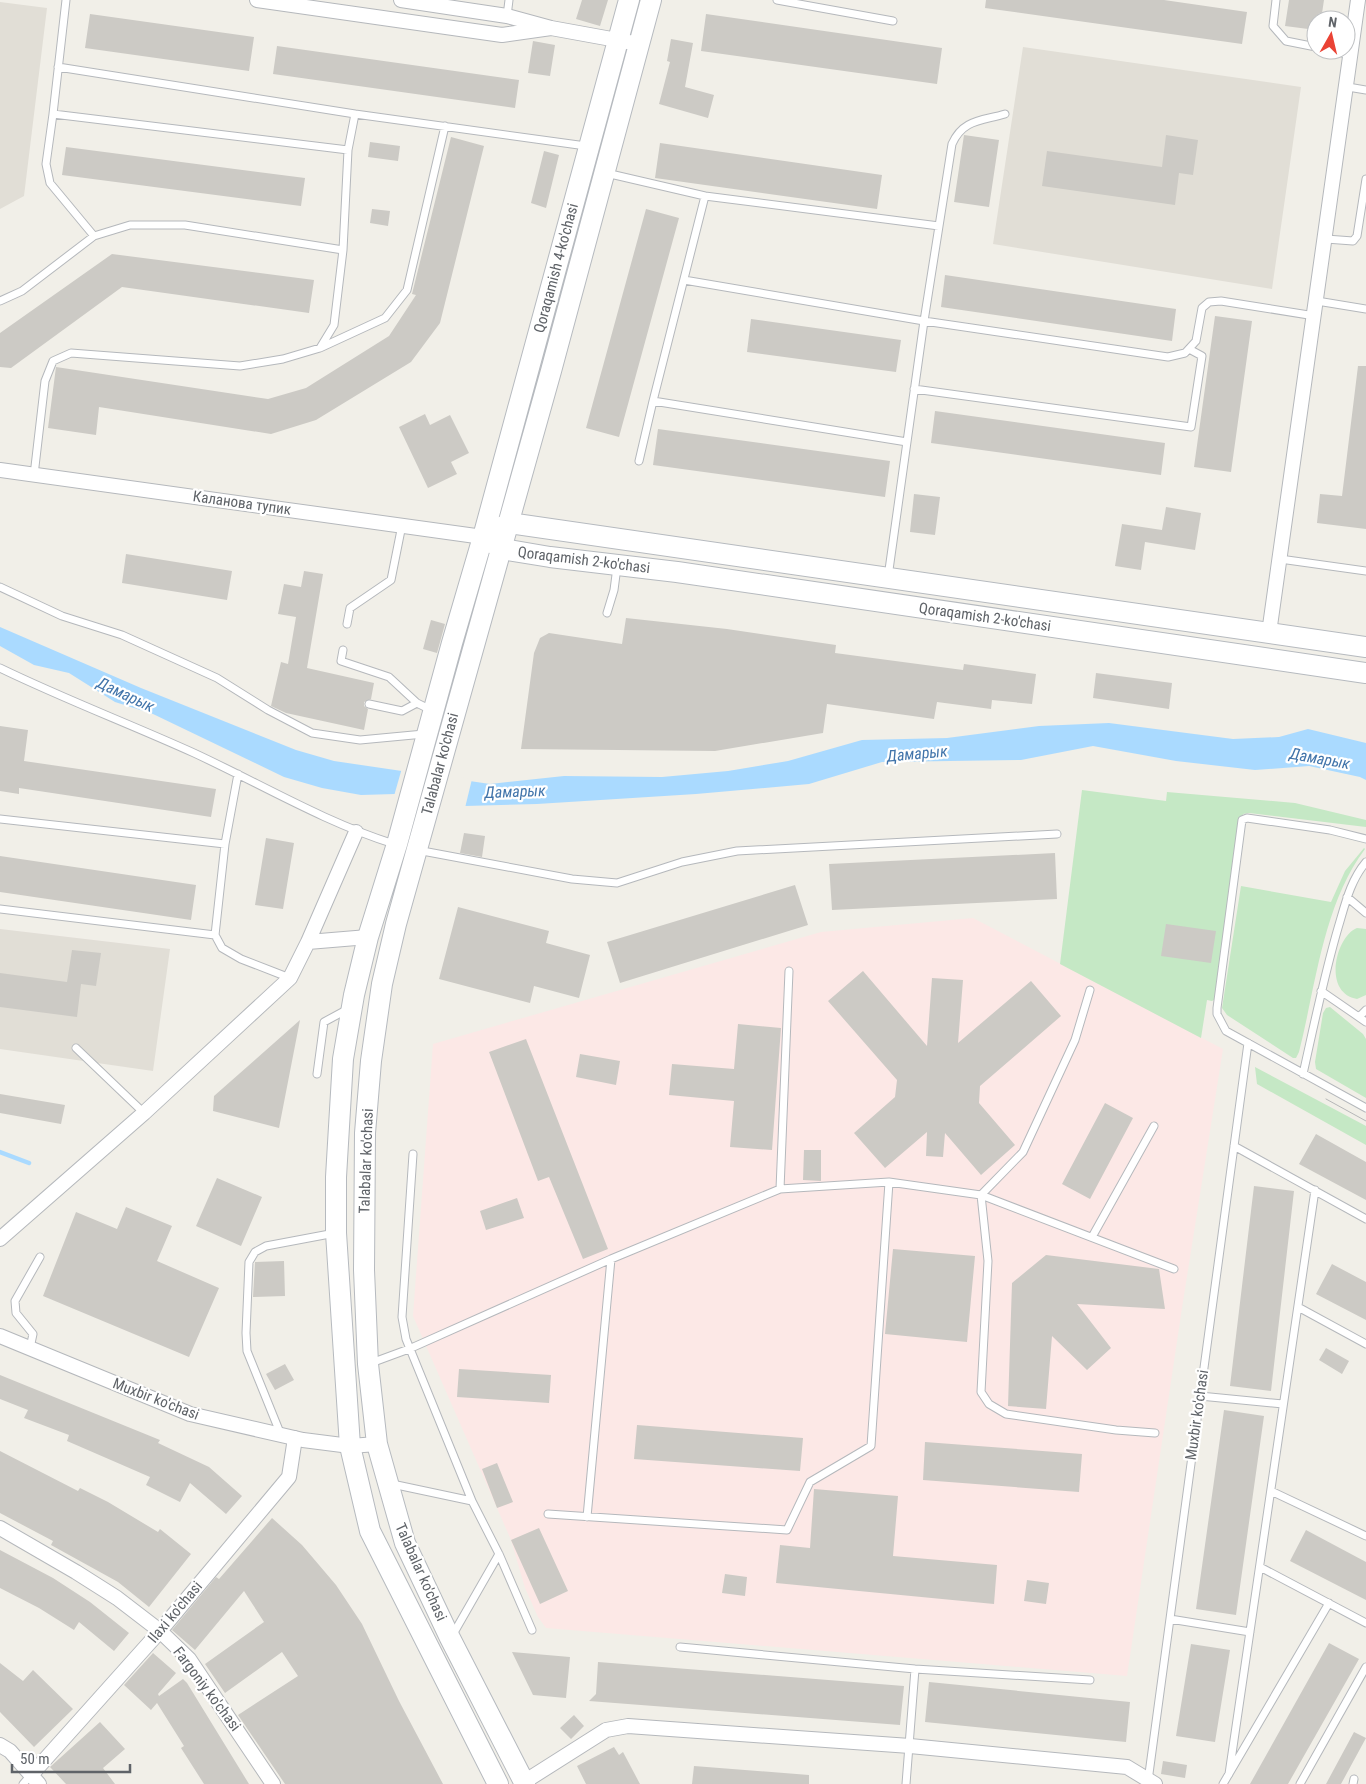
<svg xmlns="http://www.w3.org/2000/svg" width="1366" height="1784" font-family="'Roboto Condensed',sans-serif">
<style>
.education{fill:#e1ded6}
.medical{fill:#fce8e6}
.green{fill:#c5e8c5}
.water{fill:#aadaff}
.pier{fill:#f1efe8}
.lines{fill:none;stroke-linecap:round;stroke-linejoin:round}
.stream{stroke:#aadaff;stroke-width:4.5}
.building{fill:#cccac5}
.lane-casing{stroke:#b5b8bc;stroke-width:9}
.street-casing{stroke:#b5b8bc;stroke-width:16}
.secondary-casing{stroke:#b6babf;stroke-width:22}
.lane{stroke:#fff;stroke-width:7}
.street{stroke:#fff;stroke-width:14}
.secondary{stroke:#fff;stroke-width:20}
.tram{stroke:#b6b7b8;stroke-width:1}
.labels{text-anchor:middle;stroke-width:4.5;stroke-linejoin:round;paint-order:stroke}
.street-label{font-size:15px;fill:#5f6368;stroke:#fff}
.water-label{font-size:16px;font-style:italic;fill:#4174aa;stroke:#fff}
</style>
<rect width="100%" height="100%" fill="#f1efe8"/>
<!-- education -->
<path class="education" d="M0,2L47,8L24,196L0,209Z
M1023,47L1301,87L1272,289L993,244Z
M0,929L170,949L153,1071L0,1049Z"/>
<!-- medical -->
<path class="medical" d="M973,918L1223,1049L1182,1308L1127,1676L546,1628L538,1617L525,1588L511,1540L413,1316L433,1044L821,932Z"/>
<!-- green -->
<path class="green" d="M1082,790L1166,801L1167,792L1295,803L1366,820V827L1249,813L1243,814L1217,998L1212,1001L1207,1000L1201,1038L1060,964Z
M1364,848L1365,849C1323,905 1316,985 1299,1052L1296,1058H1293L1227,1015L1222,1008L1241,886L1331,902L1345,871Z
M1357,928L1366,929V995L1357,999C1321,992 1337,935 1357,928Z
M1330,1007L1363,1034L1366,1039V1098L1316,1069L1315,1062L1323,1013L1326,1008Z
M1255,1067L1366,1126V1145L1257,1084Z"/>
<!-- water -->
<path class="water" d="M0,627L141,688L296,750L334,761L490,784L564,776L662,777L728,771L788,761L862,740L947,738L1039,726L1109,723L1233,739L1279,737L1308,729L1366,743V780L1360,777L1309,766L1255,770L1176,761L1093,746L1021,760L882,762L809,784L696,794L537,804L465,806L395,794L361,795L322,788L284,777L153,714L115,702L69,673L34,665L0,646Z"/>
<!-- pier -->
<path class="pier" d="M402,768L472,779L465,808L394,796Z"/>
<g class="lines">
<!-- stream -->
<path class="stream" d="M0,1152L29,1163"/>
</g>
<!-- building -->
<path class="building" d="M582,0H608L600,26L576,19Z
M986,0H1164L1247,12L1242,44L985,8Z
M1289,0H1324L1321,20H1316V30L1285,26Z
M90,14L254,37L249,71L85,48Z
M706,14L942,48L937,84L701,51Z
M671,39L693,43L685,87L714,95L708,118L659,104L670,62L667,61Z
M533,41L555,45L550,76L528,73Z
M277,46L519,80L515,108L273,74Z
M964,135L999,140L989,207L954,202Z
M1166,135L1198,140L1193,175L1179,173L1175,205L1042,186L1047,151L1162,167Z
M451,137L484,146L440,323L411,362L316,420L271,434L99,407L96,435L48,428L56,367L268,399L306,388L389,336L416,295L412,294Z
M370,142L400,146L398,161L368,157Z
M660,143L882,175L877,209L655,178Z
M66,147L305,178L301,206L62,175Z
M544,151L559,155L546,208L531,203Z
M372,209L390,211L388,226L370,223Z
M646,209L679,218L619,437L586,428Z
M112,254L314,280L309,313L122,287L11,368L0,367V333Z
M945,275L1176,309L1172,341L941,307Z
M1215,316L1252,321L1231,472L1194,467Z
M751,319L901,340L896,372L747,352Z
M1358,366H1366V529L1317,523L1320,494L1342,496Z
M935,411L1165,443L1161,475L931,443Z
M425,414L430,425L450,415L469,453L451,462L457,474L428,488L399,427Z
M658,429L890,461L885,497L653,465Z
M914,494L940,497L935,535L910,532Z
M1166,507L1201,513L1195,550L1145,542L1141,570L1115,566L1122,524L1162,530Z
M126,554L232,571L227,600L122,583Z
M304,571L323,574L307,668L374,683L371,699L364,702V706L368,709L364,730L286,713L271,706L281,662L288,664L296,617L278,614L284,584L301,587Z
M626,618L727,629L836,645L835,653L963,670L964,664L1036,674L1032,704L992,700L991,709L937,702L934,719L827,704L823,733L715,751L521,749L534,653L540,638L549,633L622,644Z
M431,620L445,624L437,653L423,649Z
M1096,673L1172,683L1169,709L1093,698Z
M0,726L28,730L24,761L216,789L211,817L19,788V794L0,791Z
M464,833L485,836L482,857L460,853Z
M266,838L294,843L283,909L255,905Z
M1055,853L1057,899L832,910L829,864Z
M0,856L196,885L191,920L0,892Z
M795,885L808,925L620,983L607,942Z
M458,907L549,931L546,943L590,955L579,998L534,986L530,1003L439,979Z
M1166,924L1216,931L1211,963L1161,956Z
M72,950L101,953L96,986L81,984L77,1017L0,1007V973L67,982Z
M863,971L927,1046L932,978L963,980L958,1043L1031,981L1061,1016L980,1086L979,1103L1015,1145L981,1175L945,1133L943,1157L926,1156L927,1132L885,1168L854,1133L895,1097L897,1080L828,1001Z
M300,1020L279,1128L213,1111L214,1096Z
M738,1024L781,1028L772,1150L730,1147L734,1101L669,1095L672,1064L734,1069Z
M526,1039L608,1249L583,1259L549,1177L538,1181L489,1052Z
M580,1054L620,1061L616,1085L576,1077Z
M0,1094L65,1105L61,1124L0,1113Z
M1105,1103L1133,1118L1090,1199L1062,1184Z
M1316,1134L1366,1162V1200L1299,1164Z
M804,1150H821V1181L803,1180Z
M217,1178L262,1197L241,1246L196,1226Z
M1254,1186L1294,1191L1271,1391L1230,1386Z
M517,1198L524,1218L486,1230L480,1211Z
M126,1207L172,1226L157,1261L219,1288L189,1357L43,1296L76,1212L117,1229Z
M893,1249L975,1256L967,1342L885,1334Z
M1046,1255L1159,1269L1165,1309L1077,1304L1111,1348L1087,1370L1052,1336L1046,1409L1008,1406L1012,1283Z
M284,1261L285,1296L253,1297L255,1262Z
M1332,1264L1366,1282V1320L1316,1294Z
M1326,1348L1349,1361L1342,1374L1319,1360Z
M285,1364L294,1380L275,1390L266,1374Z
M459,1369L551,1375L549,1403L457,1397Z
M0,1375L160,1440L158,1443L209,1467L242,1496L226,1514L190,1483L180,1502L146,1485L150,1477L67,1441L69,1435L24,1418L28,1410L0,1399Z
M1224,1410L1264,1416L1236,1615L1196,1609Z
M637,1425L803,1438L800,1471L634,1459Z
M925,1442L1082,1454L1079,1492L923,1480Z
M0,1451L78,1491L80,1488L108,1502L158,1532L160,1529L191,1554L149,1607L118,1582L51,1545L53,1541L0,1513Z
M497,1463L513,1502L497,1508L482,1469Z
M814,1489L898,1496L893,1556L997,1565L994,1604L776,1583L780,1545L810,1548Z
M272,1518L302,1545L336,1585L362,1624L399,1701L443,1784H285L238,1715L298,1676L282,1652L225,1693L205,1664L264,1622L244,1591L195,1650L172,1630L216,1577L219,1579Z
M539,1528L568,1591L540,1604L511,1540Z
M1306,1530L1366,1562V1600L1290,1561Z
M0,1550L53,1578L90,1602L129,1633L114,1651L79,1622L74,1630L39,1608L0,1588Z
M725,1574L747,1577L745,1596L722,1593Z
M1027,1580L1049,1583L1046,1604L1024,1601Z
M1329,1643L1359,1659L1288,1784H1250Z
M1191,1644L1230,1650L1215,1742L1176,1736Z
M512,1652L570,1657L566,1698L533,1695Z
M153,1653L176,1673L158,1694L159,1696L183,1679L187,1683L249,1784H204L181,1748L184,1746L157,1703L151,1710L124,1685Z
M598,1662L904,1686L900,1725L589,1701L596,1694Z
M0,1663L23,1681L33,1670L73,1709L34,1747L0,1712Z
M929,1682L1130,1702L1126,1742L925,1722Z
M574,1715L584,1726L571,1739L560,1728Z
M100,1722L125,1749L103,1768L115,1784H66L50,1767Z
M1354,1732L1366,1738L1341,1784H1326Z
M614,1747L619,1755L623,1752L640,1784H586L577,1766Z
M1163,1761L1187,1765L1185,1778L1161,1774Z
M694,1766L809,1775V1784H692Z"/>
<g class="lines">
<!-- lane casing -->
<g class="lane-casing">
<path id="lane" d="M66,0L53,114L348,150
M777,0L893,21
M1276,0L1273,26L1286,41L1316,47
M507,16L509,0
M1328,50L1352,55
M58,67L355,114L586,146
M1348,87L1366,90
M53,114L46,164L50,183L94,236
M606,173L705,196
M1326,239L1353,241L1357,236L1366,179
M684,280L924,321L952,144C963,119 982,121 1005,114
M0,301L22,291L94,236L130,225H185L343,250
M1317,301L1366,309
M320,348L385,318L407,290L445,126
M914,389L1191,427L1202,356L1189,349
M653,401L705,196L939,226
M639,461L653,401L907,442
M34,475L45,381L53,361L71,353L240,366L283,359L320,348L334,325L343,250L348,150L355,114
M1280,559L1366,571
M888,577L924,321L1168,357L1185,353L1196,341L1202,308L1209,302L1221,301L1315,316
M0,587L62,616L122,635L217,678L268,710L312,733L360,740L424,734
M607,613L614,590L617,567
M347,624L350,608L391,580L402,525
M343,650L341,661L389,677L417,703L431,710
M0,668C64,699 130,724 194,753C261,784 324,822 394,844
M369,704L402,711L417,703
M0,819L225,844
M1366,839L1330,830L1247,818L1242,820L1217,1008V1014L1226,1031L1366,1108
M417,850L572,879L617,883L682,862L737,851L1057,834
M1347,897L1366,913
M0,909L215,935L225,844L238,774
M215,935L222,948L241,959L290,978
M1090,990L1075,1040L1023,1152L981,1195L988,1261L981,1392L989,1404L1006,1414L1116,1430L1155,1433
M1321,991L1366,1022
M1359,1017L1366,1010
M76,1048L144,1113
M317,1074L324,1022L348,1009
M1303,1074C1314,1025 1324,976 1338,928C1345,905 1350,881 1366,862
M1234,1146L1366,1219
M413,1154L402,1317L406,1339L472,1501
M780,1189L789,971
M1092,1237L1154,1126
M1298,1307L1366,1344
M30,1348L33,1334L16,1313L15,1301L40,1257
M371,1363L409,1349L611,1259L780,1189L889,1182L981,1195L1174,1269
M1200,1396L1283,1404
M281,1435L247,1351L246,1333L249,1262L255,1252L266,1246L335,1233
M392,1484L472,1501L499,1554L532,1630
M1271,1491L1366,1536
M548,1514L787,1530L810,1482L871,1446L889,1182
M587,1517L611,1259
M1260,1567L1366,1623
M1170,1619L1250,1632
M452,1636L499,1554
M680,1647L915,1669L1090,1680
M1229,1774L1315,1190
M1148,1781L1248,1043
M23,1784L31,1775
M906,1784L915,1669
M1223,1784L1329,1603
M1300,1784L1366,1667
M1353,1784L1354,1779"/>
</g>
<!-- street casing -->
<g class="street-casing">
<path id="street" d="M257,0L502,35L551,28
M401,0L507,16L551,28L639,44
M0,470L483,537
M1269,633L1358,0
M308,942L356,832
M0,1239L144,1113L290,978L308,942L368,937
M0,1336L190,1414L303,1440L350,1446L377,1444
M0,1528L76,1572L117,1598L160,1631L189,1659L273,1784
M0,1745L10,1751L39,1784
M32,1774L160,1631L289,1477L295,1438
M524,1782L606,1730L628,1726L910,1746L1127,1767L1155,1784"/>
</g>
<!-- secondary casing -->
<g class="secondary-casing">
<path id="secondary" d="M498,529L509,523L1366,647
M491,542L502,549L550,557L677,572L1366,673
M498,1784L370,1531L350,1446L336,1233V1177L343,1059L354,995L368,937L397,844L452,643L483,537L629,0
M525,1784L450,1638L405,1543L377,1444L368,1364L364,1270L365,1133L371,1061L382,984L396,924L551,371L651,0"/>
</g>
<!-- lane -->
<use href="#lane" class="lane"/>
<!-- street -->
<use href="#street" class="street"/>
<!-- secondary -->
<use href="#secondary" class="secondary"/>
<!-- tram -->
<path class="tram" d="M1326,1099L1366,1121"/>
</g>
<g class="labels">
<!-- street labels -->
<g class="street-label">
<text transform="translate(556 268) rotate(-75)" y="5">Qoraqamish 4-ko'chasi</text>
<text transform="translate(242 503) rotate(8)" y="5">Каланова тупик</text>
<text transform="translate(584 560) rotate(7)" y="5">Qoraqamish 2-ko'chasi</text>
<text transform="translate(985 617) rotate(8)" y="5">Qoraqamish 2-ko'chasi</text>
<text transform="translate(440 764) rotate(-75)" y="5">Talabalar ko'chasi</text>
<text transform="translate(366 1161) rotate(-88)" y="5">Talabalar ko'chasi</text>
<text transform="translate(156 1399) rotate(21)" y="5">Muxbir ko'chasi</text>
<text transform="translate(1197 1415) rotate(-82)" y="5">Muxbir ko'chasi</text>
<text transform="translate(421 1572) rotate(66)" y="5">Talabalar ko'chasi</text>
<text transform="translate(175 1612) rotate(-50)" y="5">Ilaxi ko'chasi</text>
<text transform="translate(207 1689) rotate(53)" y="5">Fargoniy ko'chasi</text>
</g>
<!-- water labels -->
<g class="water-label">
<text transform="translate(126 694) rotate(25)" y="6">Дамарык</text>
<text transform="translate(917 753) rotate(-5)" y="6">Дамарык</text>
<text transform="translate(1320 758) rotate(10)" y="6">Дамарык</text>
<text transform="translate(515 791) rotate(-2)" y="6">Дамарык</text>
</g>
</g>
<!-- north arrow -->
<g transform="translate(1331 35) rotate(8)"><circle r="24" fill="#ffffff" stroke="#bfc1c3"/>
<path d="M0-4L9 19L0 12L-9 19Z" fill="#ea4335"/>
<text y="-8" font-size="14" font-weight="bold" text-anchor="middle" fill="#5f6368">N</text>
</g>
<!-- scale -->
<path d="M12 1764v8h118v-8" fill="none" stroke="#5f6368" stroke-width="2.5"/>
<text x="20" y="1764" font-size="15" fill="#5f6368" stroke="#ffffff" stroke-width="4" paint-order="stroke">50 m</text>
</svg>
